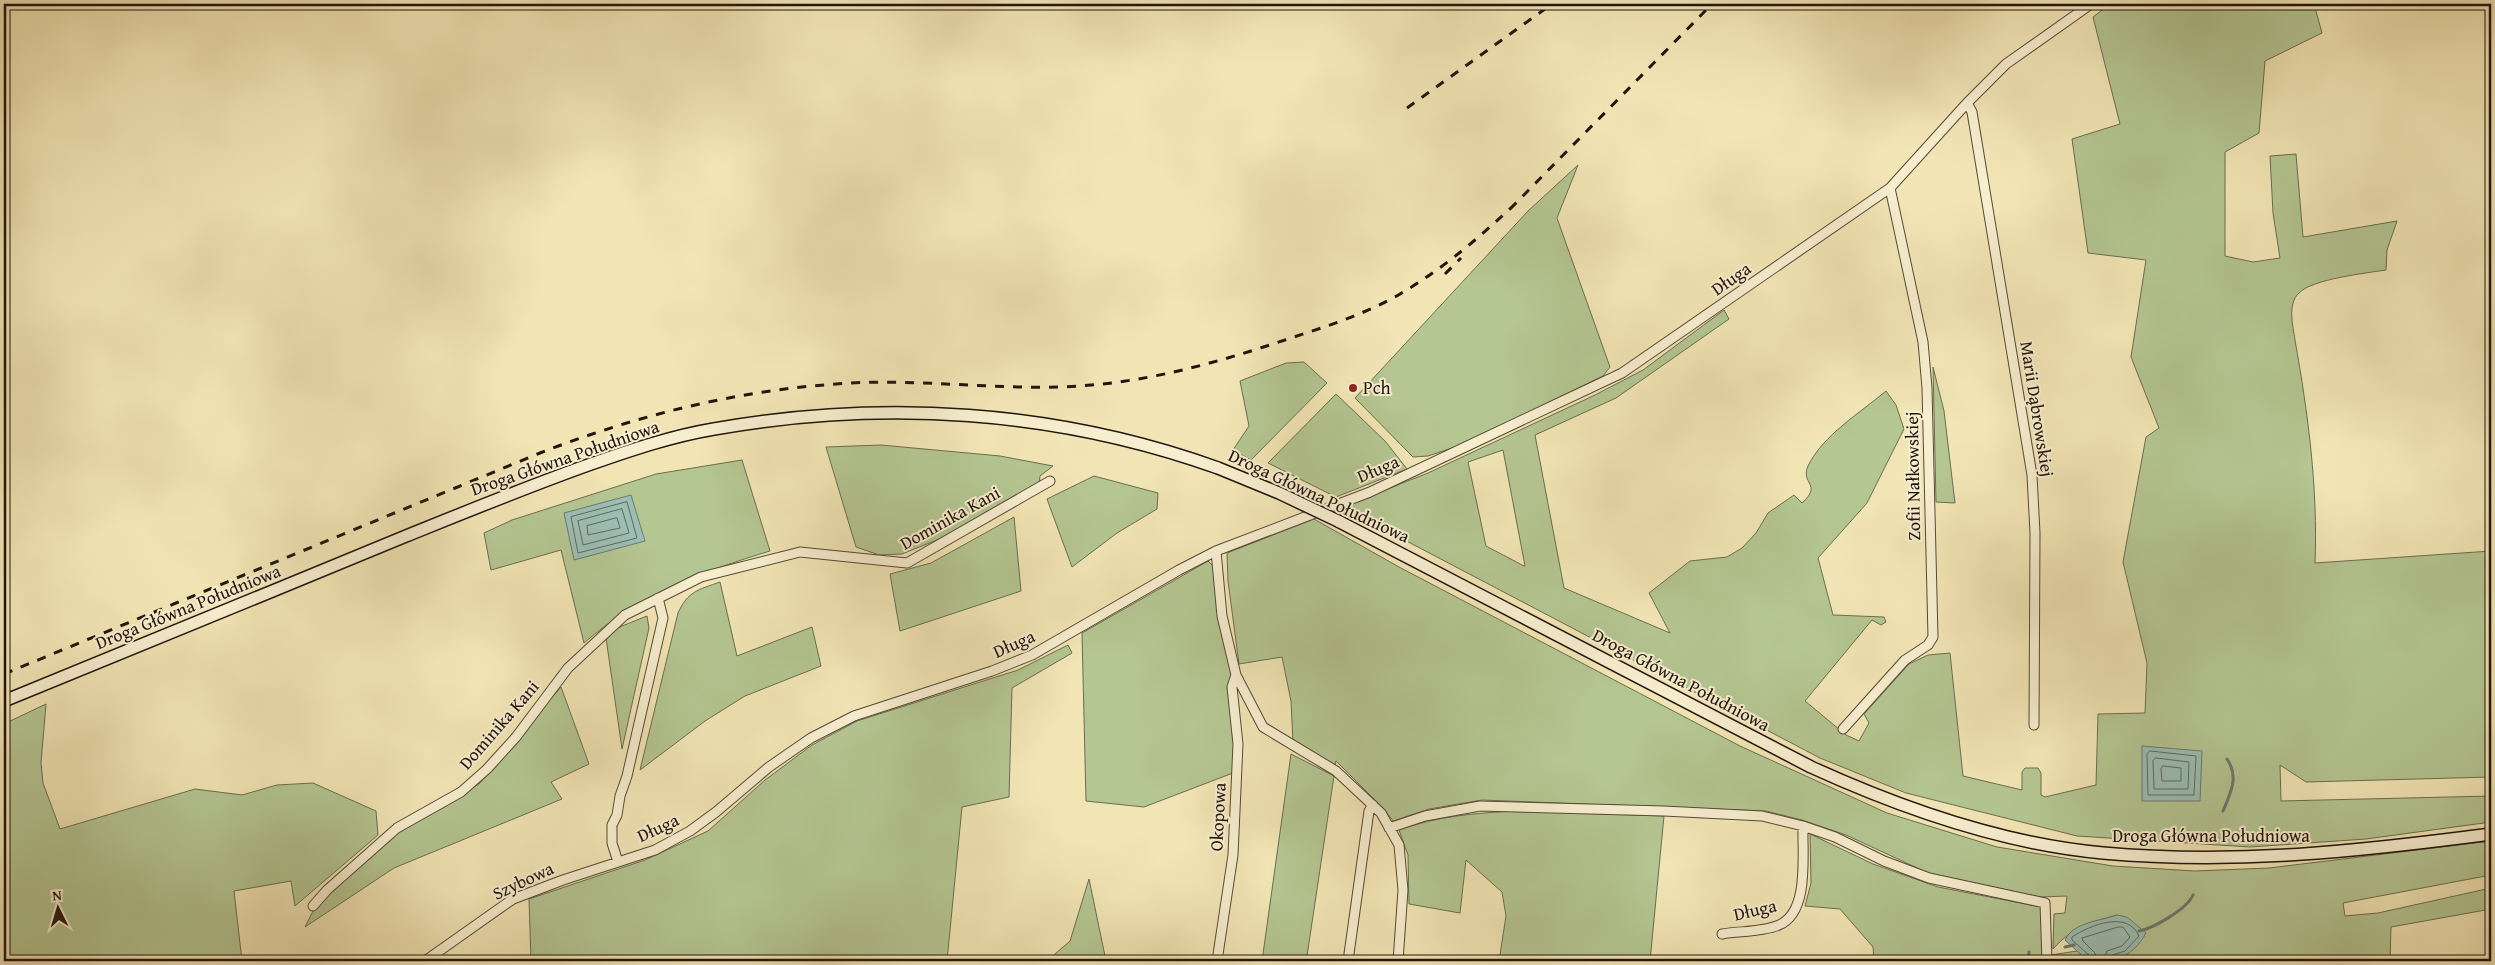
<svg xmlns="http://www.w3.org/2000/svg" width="2495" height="965" font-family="'Gentium Book Plus',serif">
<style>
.green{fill:#b4c692;stroke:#6a6e4f;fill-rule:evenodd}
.water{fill:#9cbeb3;stroke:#6b7a70}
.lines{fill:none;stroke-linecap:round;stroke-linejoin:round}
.shore{stroke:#5e6a60;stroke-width:1}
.stream{stroke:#6b7a70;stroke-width:3}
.minor-casing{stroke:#554936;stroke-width:11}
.secondary-casing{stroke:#21150c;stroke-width:14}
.minor{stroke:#f7eecf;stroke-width:9}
.secondary{stroke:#f7eecf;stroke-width:11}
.rail{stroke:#21150c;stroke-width:3;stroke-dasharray:9 9;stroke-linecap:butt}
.secondary-bridge-casing{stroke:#21150c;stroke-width:14;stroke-linecap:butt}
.secondary-bridge{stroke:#f7eecf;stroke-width:11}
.poi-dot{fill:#8f2418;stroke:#f7eecf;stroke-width:2}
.labels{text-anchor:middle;stroke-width:4;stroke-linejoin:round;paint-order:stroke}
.street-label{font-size:18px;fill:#21150c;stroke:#f7eecf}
.poi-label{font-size:18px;fill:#21150c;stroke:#f7eecf;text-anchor:start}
</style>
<rect width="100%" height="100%" fill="#f2e5b5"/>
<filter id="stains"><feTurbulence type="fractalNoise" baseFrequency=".004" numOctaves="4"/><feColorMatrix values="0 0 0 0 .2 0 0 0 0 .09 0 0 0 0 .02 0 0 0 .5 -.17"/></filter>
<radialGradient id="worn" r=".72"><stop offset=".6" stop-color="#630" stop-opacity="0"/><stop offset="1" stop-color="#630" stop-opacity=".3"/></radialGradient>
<!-- green -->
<path class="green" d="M2110,4H2314L2322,33L2265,61L2259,133L2225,152V256L2253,262L2280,258L2273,213L2270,156L2296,154L2303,237L2397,221L2387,250L2386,270C2367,273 2312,279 2299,293C2287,304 2293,326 2295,340C2308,414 2318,487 2315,563L2491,551V777L2306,782L2280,765L2281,801L2491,796V822L2366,839L2250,847L2077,836L1906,793L1820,758L1395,535L1344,506L1428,473L1595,395L1643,370L1724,310L1729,319L1616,398L1535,435L1564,588L1670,633L1649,593L1690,561L1727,557L1742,548L1756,533L1768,513L1794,495L1802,503C1823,484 1800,484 1808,466C1823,435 1860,413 1886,391L1896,405L1904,429L1867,503L1818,558L1833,615L1884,617L1886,622L1881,625L1872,620L1805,701L1846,735L1859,741L1869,723L1864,714L1909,664L1928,655L1950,653L1963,776L2022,790V772L2025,768H2038L2041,773V795L2045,797L2096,785L2098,714L2145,713L2147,663L2123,562L2146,437L2159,428L2131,357L2146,260L2088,253L2072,139L2120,124L2093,17ZM1503,450L1525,566H1524L1486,546L1468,462Z
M1578,165L1557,218L1610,367L1603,376L1461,445L1428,456L1413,457L1355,398L1528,211Z
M1304,362L1327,383L1251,460L1233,450L1249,426L1240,381L1286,363Z
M1933,367L1944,411L1955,503L1936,502Z
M1336,394L1385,441L1407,469L1336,497L1268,463Z
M881,445L1000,456L1053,466L1040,476L1039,485L959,531L902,554L879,555L856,547L826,447Z
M742,460L770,551C701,572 639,595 584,643L561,550L491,570L484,533L512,520L656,474Z
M1094,476L1158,493L1157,509L1117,533L1072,567L1047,499Z
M1014,517L1021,591L900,631L890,574L931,563Z
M1314,519L1399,567L1740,746L1887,813L1997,847L2113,866L2195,871L2269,868L2491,841V875L2343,903L2345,916L2378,913L2491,888V909L2391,927L2390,961H2104L2128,956L2117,915C2088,923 2074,926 2053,949L2054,914L2065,913L2067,896L2040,897L1928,873L1846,835L1802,820L1766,811L1482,800L1429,809L1393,821L1384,809L1336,761L1335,765L1293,742L1291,701L1282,657L1239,664L1228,581L1227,553Z
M1208,561L1213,566L1219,624L1232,674L1227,687L1235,742L1233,773L1144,807L1086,801L1082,633Z
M720,582L737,656L812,627L821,666L745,696L705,721L640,770L678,613C688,591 698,590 720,582Z
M647,616L649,628L622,749L606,638L617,628Z
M1068,645L1072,653L1012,688L1009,797L962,807L947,961H531L529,899L645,860L708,831L765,780L812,745L857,721L1018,670Z
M561,687L589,764L551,782L562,799L394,868L305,927L317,903L391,836L479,784L513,747L528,725Z
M46,704L41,763L43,783L60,829L195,789L242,795L277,785L313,783L376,811L378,835L295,906L291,881L234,891L242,961H4V724Z
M1291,754L1334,776L1307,956L1310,957L1309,961H1262Z
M1516,811L1664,816L1650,961H1499L1506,916L1502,892L1466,860L1460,913L1409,904L1408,855L1399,830C1437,816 1476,813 1516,811Z
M1810,834L1873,864L1938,887L2041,907L2044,956L2077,951L2088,961H1874L1873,947L1840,909L1805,906L1811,883Z
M1089,879L1105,956L1109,961H1047L1070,941Z"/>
<!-- water -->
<path class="water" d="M631,495L645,541L574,560L564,513Z
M2142,746L2202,751L2200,801H2142Z
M2117,915L2127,917L2146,933C2132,958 2116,961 2088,961L2065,940C2073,922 2101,921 2117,915Z"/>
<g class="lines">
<!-- shore -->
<path class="shore" d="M627,502L637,538L578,553L571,517Z
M622,509L629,533L583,545L578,521Z
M617,518L620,528L588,535L587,526Z
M2150,751L2196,756L2194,795H2148L2147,754Z
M2156,758L2189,762L2188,789H2154L2153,761Z
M2163,766L2181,768V781H2162L2161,769Z
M2091,961L2090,956L2072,940V937C2090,925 2128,910 2139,936L2125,951L2112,955L2110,961
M2097,961L2095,953L2083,941L2082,938L2118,927H2123L2130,937L2122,946L2107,951L2103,961"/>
<!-- stream -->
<path class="stream" d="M2223,811C2231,792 2239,777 2227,759
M2139,931C2154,928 2187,909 2193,895
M2065,947L2074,945
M2028,961L2029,952"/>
<!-- minor casing -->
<g class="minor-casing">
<path id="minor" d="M1967,103L1972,112L2032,475L2035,533L2034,725
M1216,551L1222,616L1236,675L1263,727L1336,771L1381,813L1399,845L1403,890L1398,961
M1843,729L1905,660L1928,645L1933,637L1927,388L1923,342L1890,188
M1389,828L1425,816L1480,806L1664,811L1762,816L1803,826L1835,837L1884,861L1929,878L2045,903L2047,961
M618,862L612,843V825L617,815L620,796L627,776L663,618L658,598
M313,906L327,890L397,828L461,792L487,769L516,737L568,668L625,615L701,577L800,552L907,563L1050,481
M1722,934C1740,931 1763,932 1779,925C1810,912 1802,854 1803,826
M425,961L513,899L563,880L655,850L690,831L716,812L769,767L811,738L854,716L992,671L1032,655L1179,570L1216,551L1370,492L1622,373L1890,188L1967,103L2006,64L2091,4
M1217,961L1233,855L1238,744L1232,687L1236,675
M1348,961L1369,811L1373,805"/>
</g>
<!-- secondary casing -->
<g class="secondary-casing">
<path id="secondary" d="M1338,521L1811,767C1903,809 2002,844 2103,853C2236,865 2361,851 2491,834
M4,701C138,647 272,591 406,536C468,511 529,486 591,464C631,450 672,436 714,429C884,399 1056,410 1218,468"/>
</g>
<!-- minor -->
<use href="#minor" class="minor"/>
<!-- secondary -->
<use href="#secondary" class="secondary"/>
<!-- rail -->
<path class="rail" d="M1407,108L1552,4
M1510,209L1712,4
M1445,274L1461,258
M4,674L540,453C635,416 734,391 836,384C910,378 984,389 1058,387C1137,385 1210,365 1285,340C1324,327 1364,315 1400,294C1441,270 1479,238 1514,205"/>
<!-- secondary-bridge casing -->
<g class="secondary-bridge-casing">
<path id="secondary-bridge" d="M1218,468L1279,493L1338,521"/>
</g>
<!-- secondary-bridge -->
<use href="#secondary-bridge" class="secondary-bridge"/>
</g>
<!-- markers -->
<circle class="poi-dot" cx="1353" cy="388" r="5"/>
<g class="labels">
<!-- street labels -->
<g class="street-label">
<text transform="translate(1731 279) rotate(-35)" y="6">Długa</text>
<text transform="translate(2037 409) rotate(81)" y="6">Marii Dąbrowskiej</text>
<text transform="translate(565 458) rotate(-19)" y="6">Droga Główna Południowa</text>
<text transform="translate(1378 469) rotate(-23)" y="6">Długa</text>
<text transform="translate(1913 476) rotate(-91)" y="6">Zofii Nałkowskiej</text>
<text transform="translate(1319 496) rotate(25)" y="6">Droga Główna Południowa</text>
<text transform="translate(950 518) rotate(-29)" y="6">Dominika Kani</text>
<text transform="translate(188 607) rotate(-22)" y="6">Droga Główna Południowa</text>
<text transform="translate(1014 644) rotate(-24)" y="6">Długa</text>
<text transform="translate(1681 680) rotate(28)" y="6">Droga Główna Południowa</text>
<text transform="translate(499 725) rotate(-49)" y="6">Dominika Kani</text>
<text transform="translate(1218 817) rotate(-87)" y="6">Okopowa</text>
<text transform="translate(658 828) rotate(-25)" y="6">Długa</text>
<text x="2211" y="842">Droga Główna Południowa</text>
<text transform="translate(523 881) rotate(-25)" y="6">Szybowa</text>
<text transform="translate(1755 910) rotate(-13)" y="6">Długa</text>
</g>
<!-- poi labels -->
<g class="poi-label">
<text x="1363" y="394">Pch</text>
</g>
</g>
<!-- margin -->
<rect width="2495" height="965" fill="none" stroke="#f2e5b5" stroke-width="20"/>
<rect x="5" y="5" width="2485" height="955" fill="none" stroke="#21150c" stroke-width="2.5"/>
<rect x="10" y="10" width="2475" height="945" fill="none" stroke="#21150c"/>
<!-- north arrow -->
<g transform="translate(58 908) rotate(355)" stroke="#f7eecf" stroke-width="4" paint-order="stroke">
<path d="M0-4L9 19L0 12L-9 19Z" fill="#21150c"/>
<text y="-8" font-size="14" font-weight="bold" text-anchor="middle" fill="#21150c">N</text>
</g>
<rect width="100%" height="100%" filter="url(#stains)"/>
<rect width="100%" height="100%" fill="url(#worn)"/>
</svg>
